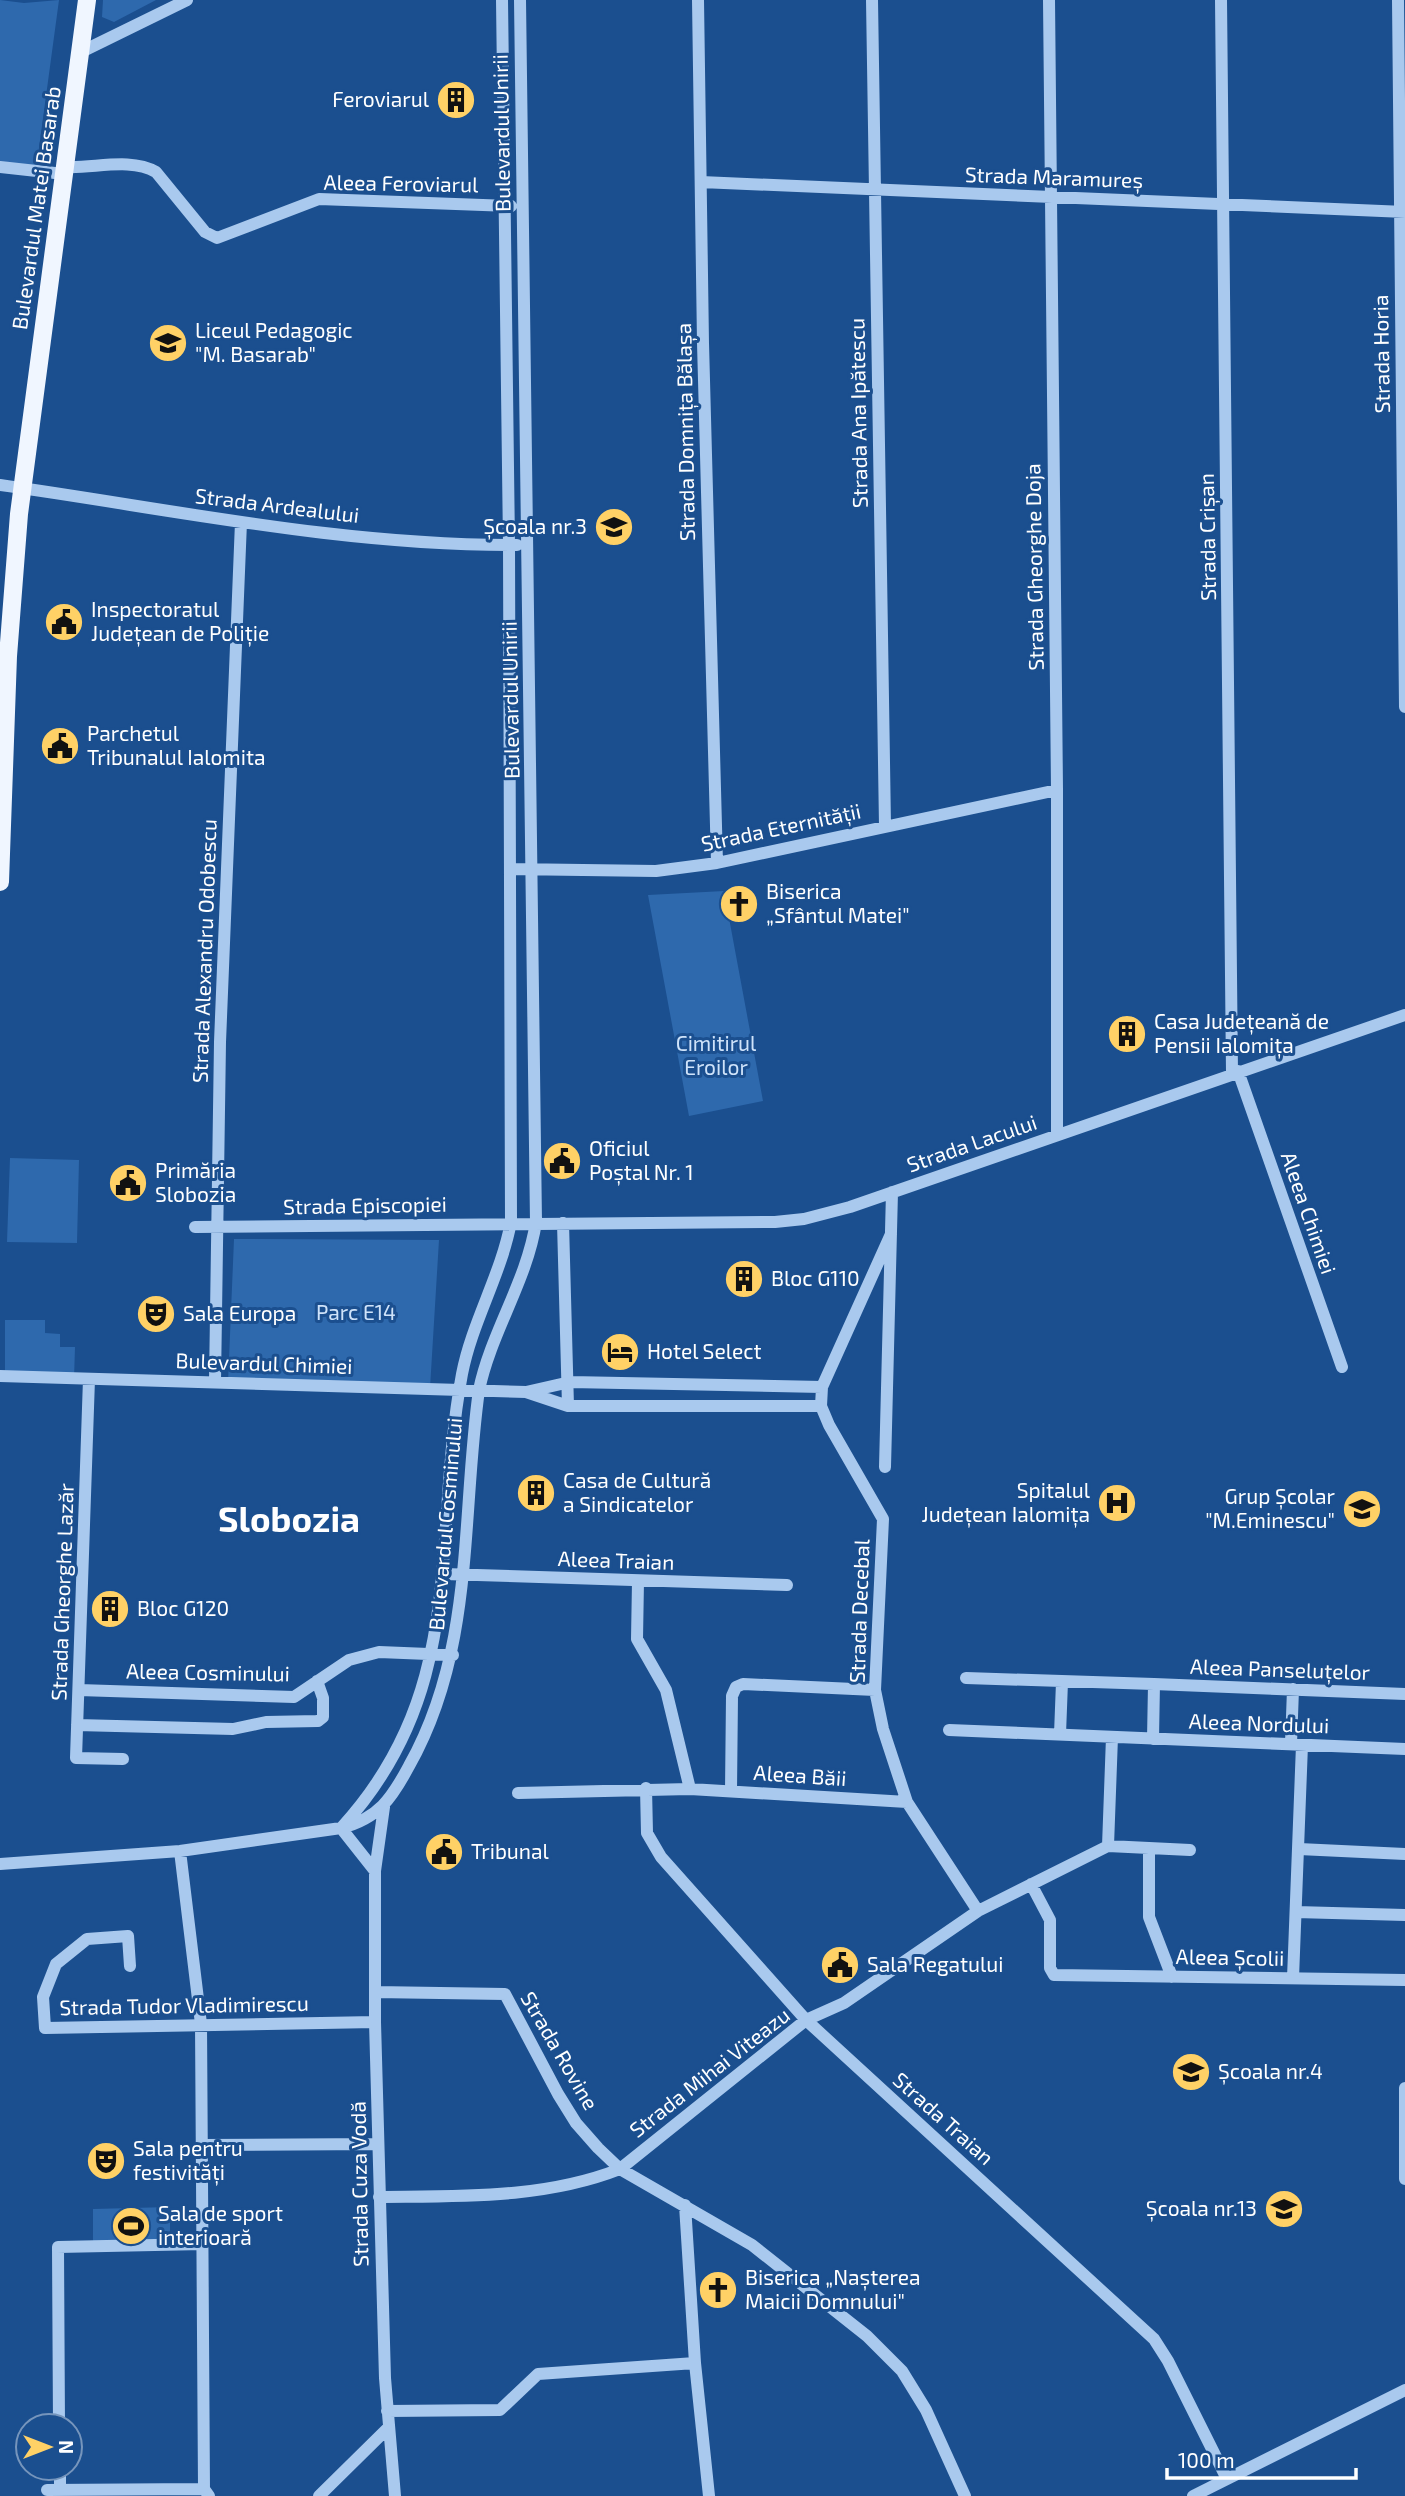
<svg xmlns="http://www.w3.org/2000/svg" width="1405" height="2496" font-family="'Exo 2',sans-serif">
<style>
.green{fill:#2e69ad}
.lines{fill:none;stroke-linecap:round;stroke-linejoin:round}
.minor{stroke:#a9c9ee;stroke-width:12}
.major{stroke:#f0f6ff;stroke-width:18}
.labels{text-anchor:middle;stroke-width:6;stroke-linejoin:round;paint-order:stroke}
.poi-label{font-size:21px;fill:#fff;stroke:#1b4f8f;text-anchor:start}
.street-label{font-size:21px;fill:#fff;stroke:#1b4f8f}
.park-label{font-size:21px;fill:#cfe3fa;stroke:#1b4f8f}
.town-label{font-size:35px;font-weight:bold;fill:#fff;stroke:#1b4f8f}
</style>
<rect width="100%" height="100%" fill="#1b4f8f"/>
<!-- green -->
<path class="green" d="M0,0L24,3L59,0L36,170L0,167Z
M103,0H156L114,22L102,17Z
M724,891L763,1101L689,1116L648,895Z
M10,1158L79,1160L77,1243L7,1242Z
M234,1239L439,1240L430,1388L228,1383Z
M5,1320H45V1333L60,1334V1347H75L74,1379L5,1376Z
M170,2207V2239L93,2241V2209Z"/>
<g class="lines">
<!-- minor -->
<path class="minor" d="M698,0L703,343L717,863
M872,0L885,826
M1049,0L1057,790V1134
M1221,0L1232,1073
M1398,0L1405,707
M81,52L187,0
M0,167L64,174
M65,167C93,169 130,157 156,172L205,232L217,238L319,199L511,206
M701,182L1405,212
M0,485C171,509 343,546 517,545
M510,869L656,871L717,863L1057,790
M1238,1071L1342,1367
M563,1223L568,1406
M195,1227L775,1222L804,1219L850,1207L1405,1015
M891,1234L822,1387L821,1406L829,1425L883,1519L875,1690L883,1729L907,1802L978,1911
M0,1376L526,1392L570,1382L822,1387
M89,1379L76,1758L123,1759
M215,1382L220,1042L241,522
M526,1392L568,1406H821
M885,1467L892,1192
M444,1574L787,1585
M638,1581L637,1639L666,1690L690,1789
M966,1678L1154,1684L1153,1739
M1154,1684L1405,1694
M79,1690L294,1697L349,1660L379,1652L453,1655
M77,1725L233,1729L266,1722L318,1721L323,1717V1698L317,1681
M949,1730L1405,1749
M1060,1734L1062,1682
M1291,1744L1293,1689
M646,1788L647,1833L661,1857L806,2020L1154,2339L1168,2361L1226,2477
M731,1791L732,1696L736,1687L743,1684L875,1690
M518,1793L690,1789L907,1802
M384,1807L375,1871V2022L385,2378L395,2496
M342,1827C469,1688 431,1541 462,1374C472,1322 501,1275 511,1222L509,545L502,0
M341,1828L375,1871
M1108,1846L1112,1737
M1149,1848L1190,1850
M1299,1849L1405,1854
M180,1851L201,2024L204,2489L209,2496
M0,1864L180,1851L341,1828C378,1819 392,1798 409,1766C475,1649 461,1518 479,1390C491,1332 527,1281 536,1222L520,0
M1031,1884L1050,1920V1968L1054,1975L1405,1980
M1296,1912L1405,1915
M130,1966L128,1936L87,1939L56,1964L43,1997L45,2028L375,2022
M1293,1978L1302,1745
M375,1992L505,1994L558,2094L576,2123L598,2148L620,2169L752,2245L867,2336L902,2371L926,2410L965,2496
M1405,2088V2179
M203,2145L378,2144
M379,2197C460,2196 544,2199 620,2169L806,2020L844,2003L978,1911L1108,1846L1149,1848V1917L1172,1977
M685,2205L695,2363L709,2496
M387,2411L500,2410L538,2374L695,2363
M59,2426L58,2247L203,2244
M60,2468V2490
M47,2490L204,2489
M319,2496L388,2428
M1193,2496L1405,2390"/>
<!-- major -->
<path class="major" d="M0,882L8,656L19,514L87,0"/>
</g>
<!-- icons -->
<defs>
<g id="building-disc" transform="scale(2.0125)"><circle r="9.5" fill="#ffd166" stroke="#1b4f8f"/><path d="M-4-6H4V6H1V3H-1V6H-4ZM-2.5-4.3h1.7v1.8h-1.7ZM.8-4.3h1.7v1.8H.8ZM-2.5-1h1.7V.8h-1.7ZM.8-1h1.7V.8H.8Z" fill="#111"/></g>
<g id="university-disc" transform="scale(2.0125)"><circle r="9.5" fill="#ffd166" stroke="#1b4f8f"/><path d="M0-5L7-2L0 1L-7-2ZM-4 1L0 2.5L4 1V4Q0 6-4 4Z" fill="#111"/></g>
<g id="school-disc" transform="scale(2.0125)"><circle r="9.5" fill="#ffd166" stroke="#1b4f8f"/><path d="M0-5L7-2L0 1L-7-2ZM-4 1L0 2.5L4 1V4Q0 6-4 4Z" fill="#111"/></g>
<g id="civic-disc" transform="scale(2.0125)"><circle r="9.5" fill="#ffd166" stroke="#1b4f8f"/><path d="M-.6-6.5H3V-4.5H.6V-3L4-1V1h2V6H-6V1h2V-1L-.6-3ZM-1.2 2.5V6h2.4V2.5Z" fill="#111"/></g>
<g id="church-disc" transform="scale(2.0125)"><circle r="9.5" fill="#ffd166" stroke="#1b4f8f"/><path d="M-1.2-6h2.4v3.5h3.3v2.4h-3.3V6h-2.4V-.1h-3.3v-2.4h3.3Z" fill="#111"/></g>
<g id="theatre-disc" transform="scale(2.0125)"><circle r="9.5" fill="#ffd166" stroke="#1b4f8f"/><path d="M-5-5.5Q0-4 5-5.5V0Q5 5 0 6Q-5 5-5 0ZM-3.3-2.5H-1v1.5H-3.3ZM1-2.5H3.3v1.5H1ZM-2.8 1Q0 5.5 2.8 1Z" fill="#111"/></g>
<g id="hotel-disc" transform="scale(2.0125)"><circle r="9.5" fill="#ffd166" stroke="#1b4f8f"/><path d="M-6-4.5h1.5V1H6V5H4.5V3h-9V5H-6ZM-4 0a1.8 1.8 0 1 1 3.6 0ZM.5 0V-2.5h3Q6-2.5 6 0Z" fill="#111"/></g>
<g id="hospital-disc" transform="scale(2.0125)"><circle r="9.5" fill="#ffd166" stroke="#1b4f8f"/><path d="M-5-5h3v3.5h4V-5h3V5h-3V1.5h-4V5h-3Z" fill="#111"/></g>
<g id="stadium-disc" transform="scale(2.0125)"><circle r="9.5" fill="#ffd166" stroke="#1b4f8f"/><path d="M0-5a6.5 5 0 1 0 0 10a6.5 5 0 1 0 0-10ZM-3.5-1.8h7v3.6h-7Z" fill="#111"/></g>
</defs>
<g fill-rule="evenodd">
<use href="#building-disc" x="456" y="100"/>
<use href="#university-disc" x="168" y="343"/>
<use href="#school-disc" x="614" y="527"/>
<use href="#civic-disc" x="64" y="622"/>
<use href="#civic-disc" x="60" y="746"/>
<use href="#church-disc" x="739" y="904"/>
<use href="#building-disc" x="1127" y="1034"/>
<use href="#civic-disc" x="562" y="1161"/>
<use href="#civic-disc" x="128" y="1183"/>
<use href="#building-disc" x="744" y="1279"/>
<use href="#theatre-disc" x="156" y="1314"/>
<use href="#hotel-disc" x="620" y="1352"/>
<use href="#building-disc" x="536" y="1493"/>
<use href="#hospital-disc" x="1117" y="1503"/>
<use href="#university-disc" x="1362" y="1509"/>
<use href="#building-disc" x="110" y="1609"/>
<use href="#civic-disc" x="444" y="1852"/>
<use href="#civic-disc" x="840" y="1965"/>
<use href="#school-disc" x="1191" y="2072"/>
<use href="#theatre-disc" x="106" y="2161"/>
<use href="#school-disc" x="1284" y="2209"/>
<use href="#stadium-disc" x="131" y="2226"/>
<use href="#church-disc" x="718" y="2290"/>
</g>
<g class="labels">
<!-- poi labels -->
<g class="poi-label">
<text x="429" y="107" text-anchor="end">Feroviarul</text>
<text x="195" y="338">Liceul Pedagogic<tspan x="195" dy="24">"M. Basarab"</tspan></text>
<text x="587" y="534" text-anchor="end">Școala nr.3</text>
<text x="91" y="617">Inspectoratul<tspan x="91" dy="24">Județean de Poliție</tspan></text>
<text x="87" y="741">Parchetul<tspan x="87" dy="24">Tribunalul Ialomita</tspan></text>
<text x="766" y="899">Biserica<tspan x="766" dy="24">„Sfântul Matei"</tspan></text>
<text x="1154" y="1029">Casa Județeană de<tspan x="1154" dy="24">Pensii Ialomița</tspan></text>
<text x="589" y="1156">Oficiul<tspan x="589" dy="24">Poștal Nr. 1</tspan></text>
<text x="155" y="1178">Primăria<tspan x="155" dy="24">Slobozia</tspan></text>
<text x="771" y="1286">Bloc G110</text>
<text x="183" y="1321">Sala Europa</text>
<text x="647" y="1359">Hotel Select</text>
<text x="563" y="1488">Casa de Cultură<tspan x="563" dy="24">a Sindicatelor</tspan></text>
<text x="1090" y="1498" text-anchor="end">Spitalul<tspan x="1090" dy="24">Județean Ialomița</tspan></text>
<text x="1335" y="1504" text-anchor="end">Grup Școlar<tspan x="1335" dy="24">"M.Eminescu"</tspan></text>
<text x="137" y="1616">Bloc G120</text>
<text x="471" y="1859">Tribunal</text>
<text x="867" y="1972">Sala Regatului</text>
<text x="1218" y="2079">Școala nr.4</text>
<text x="133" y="2156">Sala pentru<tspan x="133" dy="24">festivități</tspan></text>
<text x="1257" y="2216" text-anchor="end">Școala nr.13</text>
<text x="158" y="2221">Sala de sport<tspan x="158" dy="24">interioară</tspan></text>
<text x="745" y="2285">Biserica „Nașterea<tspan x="745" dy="24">Maicii Domnului"</tspan></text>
</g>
<!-- street labels -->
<g class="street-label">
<text transform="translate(502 133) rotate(-91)" y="7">Bulevardul Unirii</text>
<text transform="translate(1054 178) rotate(2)" y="7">Strada Maramureș</text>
<text transform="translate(401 184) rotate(1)" y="7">Aleea Feroviarul</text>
<text transform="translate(37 208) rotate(-82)" y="7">Bulevardul Matei Basarab</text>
<text transform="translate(1382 354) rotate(-91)" y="7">Strada Horia</text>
<text transform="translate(859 413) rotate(-91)" y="7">Strada Ana Ipătescu</text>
<text transform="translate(686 432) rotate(-91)" y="7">Strada Domnița Bălașa</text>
<text transform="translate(277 506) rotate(7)" y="7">Strada Ardealului</text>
<text transform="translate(1208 537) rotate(-91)" y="7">Strada Crișan</text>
<text transform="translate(1035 567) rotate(-91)" y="7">Strada Gheorghe Doja</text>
<text transform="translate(511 700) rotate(-91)" y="7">Bulevardul Unirii</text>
<text transform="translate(781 828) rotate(-12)" y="7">Strada Eternității</text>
<text transform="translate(205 951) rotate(-88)" y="7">Strada Alexandru Odobescu</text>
<text transform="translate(972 1144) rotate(-19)" y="7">Strada Lacului</text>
<text transform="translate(365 1206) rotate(-1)" y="7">Strada Episcopiei</text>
<text transform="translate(1308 1213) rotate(71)" y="7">Aleea Chimiei</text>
<text transform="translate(264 1364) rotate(2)" y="7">Bulevardul Chimiei</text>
<text transform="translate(446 1524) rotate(-85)" y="7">Bulevardul Cosminului</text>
<text transform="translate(616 1561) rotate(2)" y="7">Aleea Traian</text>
<text transform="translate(63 1592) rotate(-88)" y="7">Strada Gheorghe Lazăr</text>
<text transform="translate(860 1611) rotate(-88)" y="7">Strada Decebal</text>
<text transform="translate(1280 1670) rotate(2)" y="7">Aleea Panseluțelor</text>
<text transform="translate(208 1673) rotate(1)" y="7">Aleea Cosminului</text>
<text transform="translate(1259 1724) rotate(2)" y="7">Aleea Nordului</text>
<text transform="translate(800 1776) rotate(4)" y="7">Aleea Băii</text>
<text transform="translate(1230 1958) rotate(1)" y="7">Aleea Școlii</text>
<text transform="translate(184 2006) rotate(-1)" y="7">Strada Tudor Vladimirescu</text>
<text transform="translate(559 2051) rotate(60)" y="7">Strada Rovine</text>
<text transform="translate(710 2073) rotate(-38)" y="7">Strada Mihai Viteazu</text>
<text transform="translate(943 2119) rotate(42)" y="7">Strada Traian</text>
<text transform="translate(360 2184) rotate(-91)" y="7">Strada Cuza Vodă</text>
</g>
<!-- park labels -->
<g class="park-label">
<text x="716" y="1051">Cimitirul<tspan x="716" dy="24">Eroilor</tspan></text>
<text x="356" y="1320">Parc E14</text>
</g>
<!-- town labels -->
<g class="town-label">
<text x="289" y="1532">Slobozia</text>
</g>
</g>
<!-- north arrow -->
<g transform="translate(49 2447) rotate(90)"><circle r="33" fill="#1b4f8f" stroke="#7695bc" stroke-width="2"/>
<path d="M0-5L12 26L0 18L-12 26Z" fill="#ffd166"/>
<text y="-10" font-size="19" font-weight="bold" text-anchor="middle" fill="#ffffff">N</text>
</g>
<!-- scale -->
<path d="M1167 2468v10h189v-10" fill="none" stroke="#ffffff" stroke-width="3.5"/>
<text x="1178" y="2468" font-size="21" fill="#ffffff" stroke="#1b4f8f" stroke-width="5" paint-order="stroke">100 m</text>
</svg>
